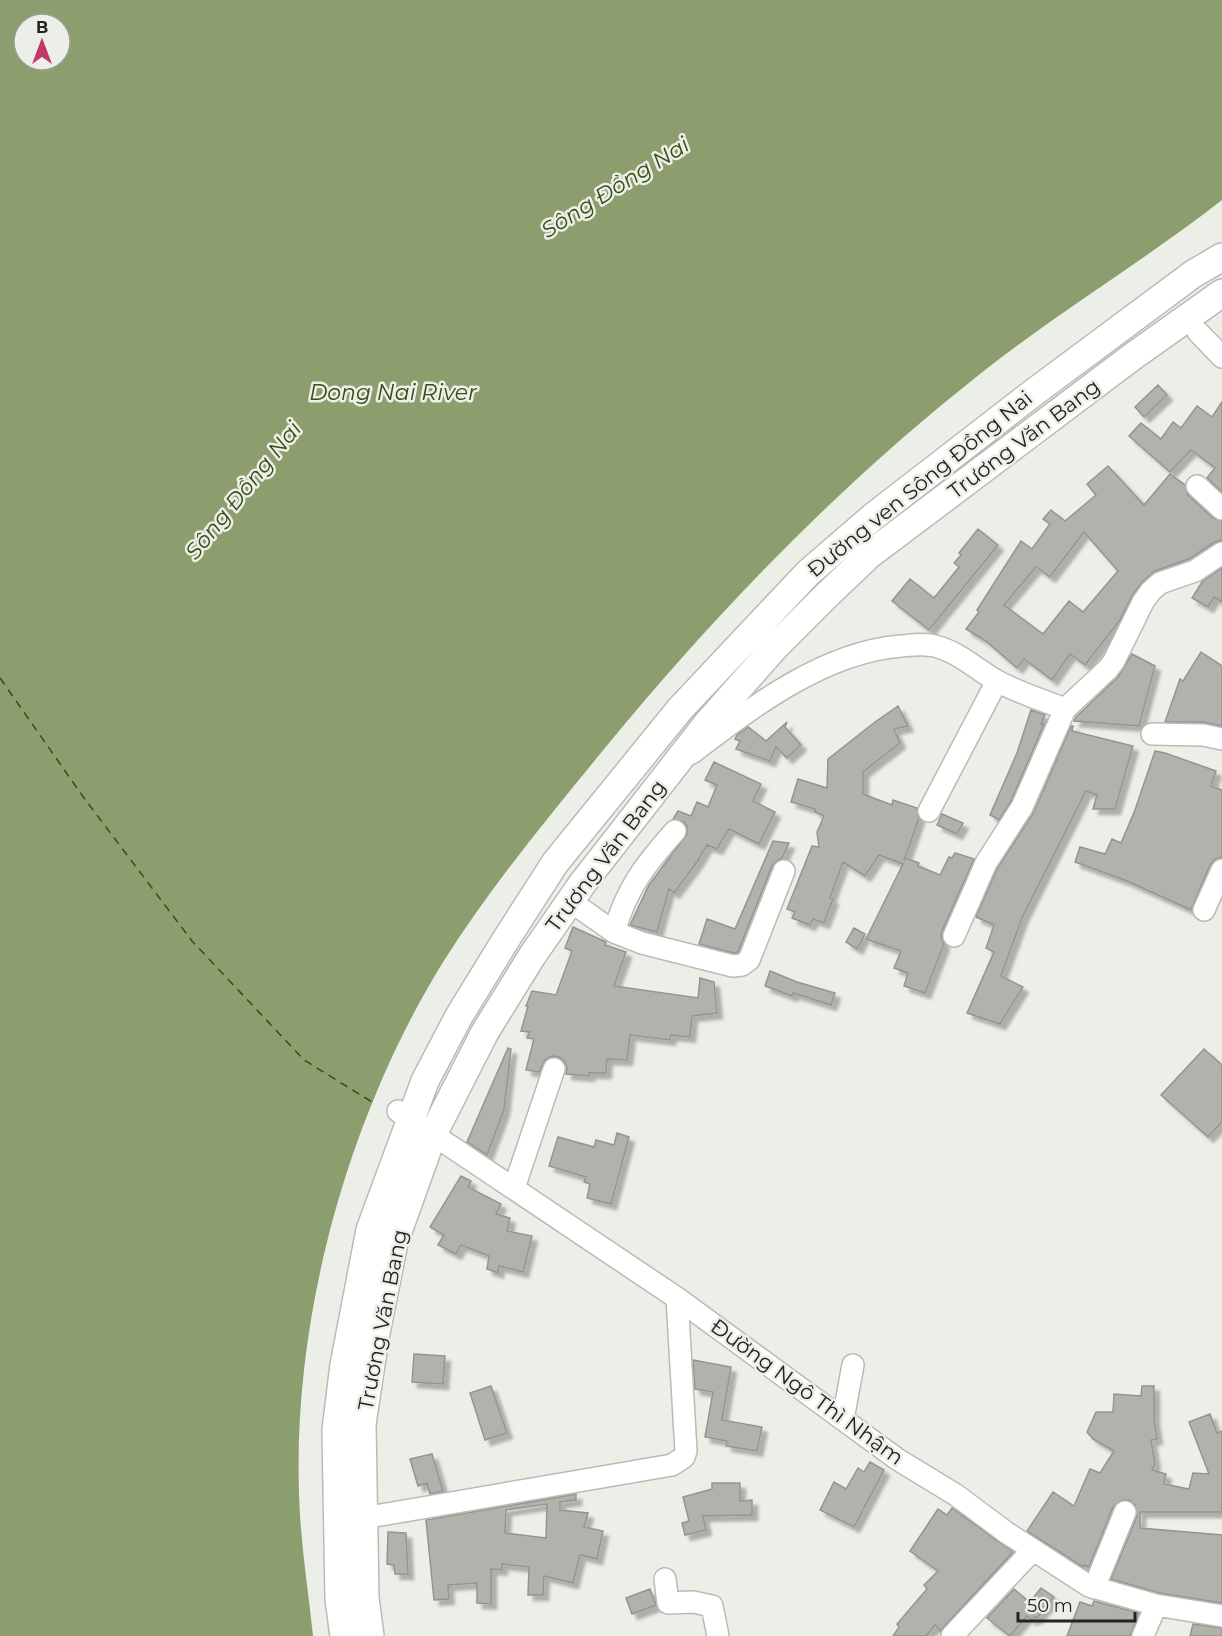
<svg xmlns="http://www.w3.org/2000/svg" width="1222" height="1636" font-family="Montserrat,sans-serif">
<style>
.water{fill:#8c9e6d;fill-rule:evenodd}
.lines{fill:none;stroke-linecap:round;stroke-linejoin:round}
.ferry{stroke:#3a4b14;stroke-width:1.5;stroke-dasharray:8 6;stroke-linecap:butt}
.building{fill:#b0b3ac;stroke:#93958f;stroke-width:1.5;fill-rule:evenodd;filter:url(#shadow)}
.minor-casing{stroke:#b9bcb5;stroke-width:24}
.major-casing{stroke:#b9bcb5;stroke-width:30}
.minor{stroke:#fff;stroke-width:21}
.major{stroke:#fff;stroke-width:27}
.labels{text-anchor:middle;stroke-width:5;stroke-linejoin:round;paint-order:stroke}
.street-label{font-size:21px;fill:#232422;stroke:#ecefe7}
.water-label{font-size:22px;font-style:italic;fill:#3a4b14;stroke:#ecefe7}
</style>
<defs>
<filter id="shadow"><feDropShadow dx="5.5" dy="5.5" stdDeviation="1.5" flood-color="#0004"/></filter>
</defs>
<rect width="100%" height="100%" fill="#ecefe7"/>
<!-- water -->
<path class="water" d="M0,0H1222V200C1144,261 1058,312 980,374C843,482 720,608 609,743C552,813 494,882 445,959C350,1111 293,1312 299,1492C300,1540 308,1588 313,1636H0ZM24,24H60V60H24Z"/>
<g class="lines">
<!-- ferry -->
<path class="ferry" d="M0,678L84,798L192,941L304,1060L372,1102"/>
</g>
<!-- building -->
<path class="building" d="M1158,385L1167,395L1144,417L1135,407Z
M1222,402V492L1207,478L1215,468L1191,450L1170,472L1129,436L1141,423L1161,439L1173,422L1181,428L1197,406L1212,417Z
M1108,466L1144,505L1170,474L1185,485L1188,495L1213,518L1222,521V540L1215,542L1189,559L1155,571L1143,581L1132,596L1120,620L1085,665L1070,654L1052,680L1024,659L1017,668L986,641L966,629L979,612L977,610L1021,541L1032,549L1050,524L1043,519L1051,510L1065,521L1096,495L1087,484ZM1084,532L1118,571L1083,612L1069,601L1043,634L1004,605L1036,567L1050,577Z
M978,529L998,545L929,630L892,601L910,579L934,598L959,567L954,563L961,555L959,553Z
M1222,568V602L1214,597L1208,607L1192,598L1202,582Z
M1201,652L1222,666V726L1203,722H1165L1180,679L1183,681Z
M1132,654L1155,666L1139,726L1074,721L1076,717L1118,677Z
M898,706L908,726L894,729L900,743L863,772V794L892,805L893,800L917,808L919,818L904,861L905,858L919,863L918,866L940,875L949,857L952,858L955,853L974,859L942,931L941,938L944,944L925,993L904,986L908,973L894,968L901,951L866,939L903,864L879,855L865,876L843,862L830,898L833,899L824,923L813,919L810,925L792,918L795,912L787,909L812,846L819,847L817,832L824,816L815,812V809L791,802L798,779L827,788L828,759L875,722Z
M1031,710L1045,715L1041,724H1044L1011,801L999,820L990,815L1017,753Z
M787,722L785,727L801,745L787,758L776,747L770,761L736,749L740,741L735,739L737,735L748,727L766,741Z
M1071,726H1073L1072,731L1133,746L1115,809H1093L1097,795L1086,791L1022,918L1001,976L1023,987L1000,1024L967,1013L994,952L986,948L994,925L976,917L997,869L1034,812Z
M1155,751L1165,753L1216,771L1211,786L1222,790V857L1215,859L1210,865L1191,910L1127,881L1075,862L1080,847L1105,854L1112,839L1121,843L1135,810Z
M714,762L761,784L753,801L775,812L759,844L729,829L717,849L707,845L697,862L674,893L669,889L657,932L630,925L649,885L687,834V827L684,822L673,819L678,811L691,816L697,802L708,807L717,785L705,780Z
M942,814L963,823L957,834L937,825Z
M773,841L789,843L782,858L777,861L772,866L738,952L734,953L699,944L707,919L735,929Z
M573,927L606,942L605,945L626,952L614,986L698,998L700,978L714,982L717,1013L692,1016L690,1037L671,1035L670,1040L630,1035L627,1060L607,1059L606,1073H589V1076L566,1074L567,1067L564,1061L559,1057L552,1056L545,1060L539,1072L526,1070L534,1039L527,1038L530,1032L521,1031L528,1006H526L532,991L556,995L572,951L565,948Z
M854,928L865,934L857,949L846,942Z
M770,971L797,982L835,993L831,1005L793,993L792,996L765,986Z
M508,1048L511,1049L504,1110L487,1155L467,1142Z
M1204,1049L1222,1065V1122L1208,1137L1161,1095Z
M617,1133L629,1137L611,1204L587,1198L590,1184L584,1182L586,1177L549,1166L558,1137L594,1147L596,1140L614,1145Z
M461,1176L471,1181L468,1187L501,1204L496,1214L510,1218L507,1231L532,1236L523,1272L499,1266L498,1273L487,1269L489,1256L461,1245L456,1254L438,1245L444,1235L430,1227Z
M414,1354L445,1356L443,1384L412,1382Z
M693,1360L731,1367L722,1420L762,1427L757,1451L726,1446L727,1441L705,1437L713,1392L695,1389Z
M491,1386L507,1433L485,1440L470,1393Z
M1142,1386H1154V1419L1157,1439L1151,1440L1155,1464L1152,1470L1166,1474L1164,1484L1189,1489L1193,1473L1209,1474L1189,1422L1210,1414L1217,1433L1222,1431V1512H1140V1528L1222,1535V1603L1159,1593L1111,1579L1137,1516L1135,1505L1129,1500H1123L1113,1507L1089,1567L1084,1565L1083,1567L1027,1531L1053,1492L1074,1506L1090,1469L1100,1473L1114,1451L1093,1439L1087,1432L1096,1412H1113L1114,1394L1141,1396Z
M432,1454L443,1491L430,1494L427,1483L418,1486L410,1459Z
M870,1462L884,1470L854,1527L820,1510L834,1482L846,1489L858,1468L864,1472Z
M712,1483H740V1501L752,1500V1515L703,1516L706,1530L685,1535L682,1523L689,1521L683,1497L712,1489Z
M576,1494V1500L560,1502V1510L588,1513L584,1527L603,1531L597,1559L580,1555L573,1583L544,1576L543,1595H528L529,1567L502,1564V1570L491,1569V1604L477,1603V1583L448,1585L449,1599L434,1600L426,1520ZM547,1504L546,1538L505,1533L506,1510Z
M952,1508L1013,1552L940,1631L935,1625L926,1636H893L899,1627L897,1624L927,1589L924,1585L938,1571L910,1551L938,1509L947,1515Z
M388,1532L406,1533L408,1574H395L394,1565L387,1564Z
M1041,1588L1054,1597L1037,1618L1035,1617L1032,1620L1027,1616L1010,1636L987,1618L1014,1589L1028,1601L1031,1597L1033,1598Z
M650,1589L656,1605L632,1614L626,1598Z
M1094,1601L1139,1613L1130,1636H1067L1080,1602L1092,1606Z
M1193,1624L1222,1628V1636H1190Z"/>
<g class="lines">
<!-- minor casing -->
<g class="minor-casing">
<path id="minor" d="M1198,332L1222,357
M1197,486L1222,509
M1152,734L1203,735L1222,739
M692,753C752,707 824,652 901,646C913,645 927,643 938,647C960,653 977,670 997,681C1019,693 1042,700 1065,709L1108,669L1114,661L1143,602L1151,591L1160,583L1195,571L1222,553
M929,811L997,681
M570,901L614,932L642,943L733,966L742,965L749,960L784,871
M1204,910L1222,870
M614,932C627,888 644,866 675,831
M954,936L986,863L1022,807L1065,709
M398,1111L677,1298L897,1459L956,1495L1007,1533L1089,1586L1156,1605L1222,1616
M514,1188L554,1069
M843,1419L853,1365
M369,1517L672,1465L684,1457L686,1451L677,1298
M665,1579L668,1603L693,1602L712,1606L718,1636
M1094,1588L1125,1512
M952,1636L1033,1550
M1143,1636L1156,1605"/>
</g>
<!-- major casing -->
<g class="major-casing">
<path id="major" d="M344,1636L339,1599L336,1430L344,1365L370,1230L425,1081L459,1016L505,941L555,863L680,709L808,573L874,516L1033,393L1193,274L1222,257
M370,1636L365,1598L362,1424L375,1338L394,1243L433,1134L485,1032L532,956L582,884L706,725L774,648L827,595L869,555L1132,357L1222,293"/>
</g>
<!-- minor -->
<use href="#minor" class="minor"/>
<!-- major -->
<use href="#major" class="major"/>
</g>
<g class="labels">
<!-- street labels -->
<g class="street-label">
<text transform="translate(1024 439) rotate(-37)" y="7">Trương Văn Bang</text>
<text transform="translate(920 484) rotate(-39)" y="7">Đường ven Sông Đồng Nai</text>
<text transform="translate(606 856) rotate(-53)" y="7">Trương Văn Bang</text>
<text transform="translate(383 1320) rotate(-79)" y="7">Trương Văn Bang</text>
<text transform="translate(807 1392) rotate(36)" y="7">Đường Ngô Thì Nhậm</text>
</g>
<!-- water labels -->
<g class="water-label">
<text transform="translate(615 187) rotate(-32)" y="8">Sông Đồng Nai</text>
<text x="393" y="400">Dong Nai River</text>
<text transform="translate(243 490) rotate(-51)" y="8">Sông Đồng Nai</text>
</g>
</g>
<!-- north arrow -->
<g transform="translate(42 42)"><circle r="28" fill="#ecefe7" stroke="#9c9e98" stroke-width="1.5"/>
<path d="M0-4.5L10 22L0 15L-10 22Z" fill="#c2376f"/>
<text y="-9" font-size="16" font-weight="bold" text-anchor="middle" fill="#232422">B</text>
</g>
<!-- scale -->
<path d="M1018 1612v9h117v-9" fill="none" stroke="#232422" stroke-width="3"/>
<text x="1027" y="1612" font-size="18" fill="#232422" stroke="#ecefe7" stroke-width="4.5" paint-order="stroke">50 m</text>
</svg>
